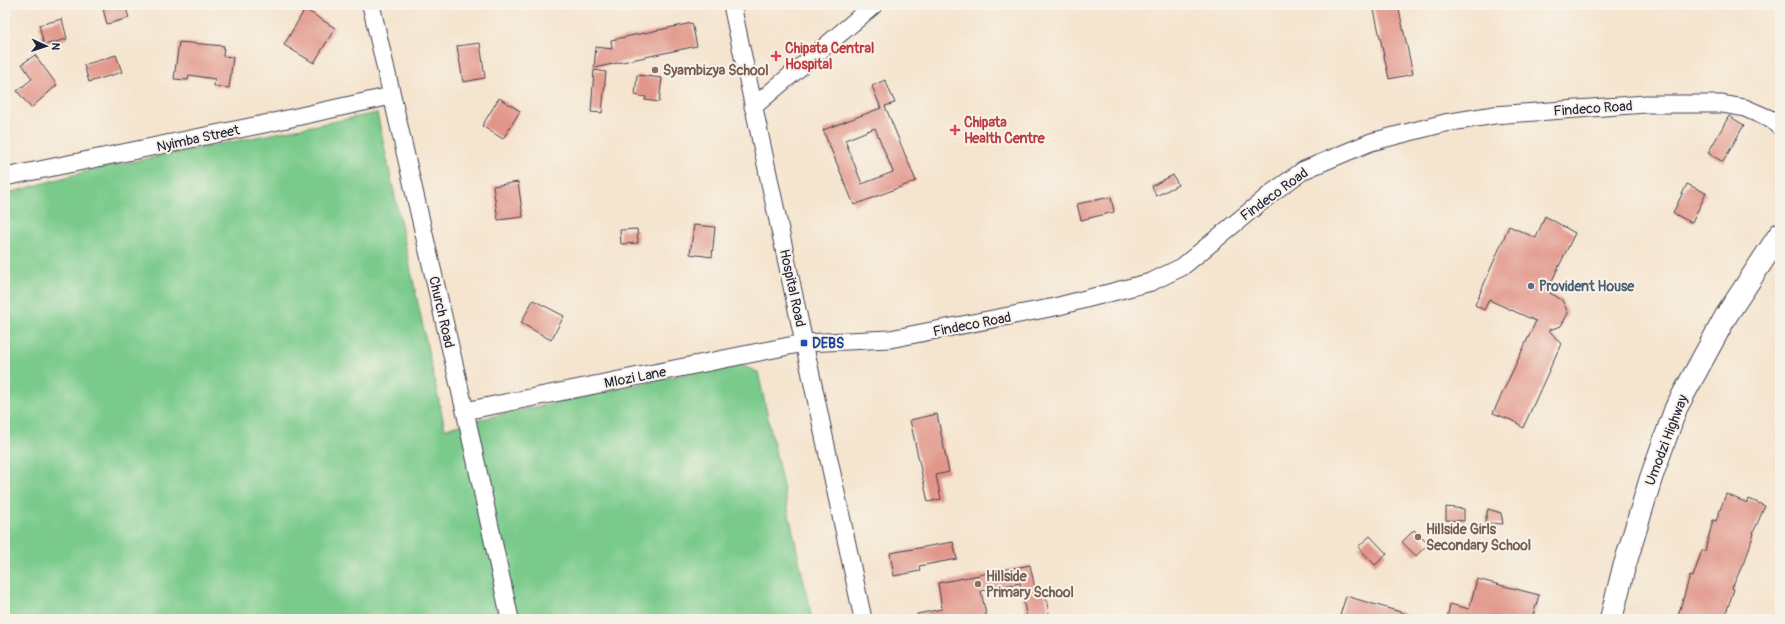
<svg xmlns="http://www.w3.org/2000/svg" width="1785" height="624" font-family="Pangolin,sans-serif">
<style>
.green{fill:#79ca8b;stroke:#4e7663}
.building{fill:#e2968a;fill-rule:evenodd}
.lines{fill:none;stroke-linecap:round;stroke-linejoin:round}
.minor-casing{stroke:#423f51;stroke-width:19}
.highway-casing{stroke:#423f51;stroke-width:24}
.minor{stroke:#fff;stroke-width:17}
.highway{stroke:#fff;stroke-width:22}
.health-dot{fill:#e0444e;stroke:#f7f3e8;stroke-width:1.5}
.education-dot{fill:#8d6e63;stroke:#f7f3e8;stroke-width:1.5}
.service-dot{fill:#5c6f8a;stroke:#f7f3e8;stroke-width:1.5}
.transit-dot{fill:#1a4fb4;stroke:#f7f3e8;stroke-width:1.5}
.labels{text-anchor:middle;stroke-width:4;stroke-linejoin:round;paint-order:stroke}
.health-label{font-size:14px;font-weight:bold;fill:#be3a42;stroke:#f7f3e8;text-anchor:start}
.education-label{font-size:14px;font-weight:bold;fill:#785e54;stroke:#f7f3e8;text-anchor:start}
.street-label{font-size:14px;fill:#22223b;stroke:#f7f3e8}
.service-label{font-size:14px;font-weight:bold;fill:#4e5e75;stroke:#f7f3e8;text-anchor:start}
.transit-label{font-size:14px;font-weight:bold;fill:#164399;stroke:#f7f3e8;text-anchor:start}
</style>
<rect width="100%" height="100%" fill="#f7f3e8"/>
<filter id="ink" filterUnits="userSpaceOnUse"><feTurbulence type="fractalNoise" baseFrequency=".025" numOctaves="2"/><feDisplacementMap in="SourceGraphic" scale="8" xChannelSelector="R" yChannelSelector="G"/><feConvolveMatrix kernelMatrix="1 2 1 2 8 2 1 2 1" color-interpolation-filters="sRGB"/></filter>
<filter id="wash" filterUnits="userSpaceOnUse"><feTurbulence type="fractalNoise" baseFrequency=".012" numOctaves="4" result="noise"/><feDisplacementMap in="SourceGraphic" scale="16" xChannelSelector="R" yChannelSelector="G"/><feGaussianBlur stdDeviation="0.9" result="paint"/><feColorMatrix in="noise" values="0 0 0 0 0 0 0 0 0 0 0 0 0 0 0 0 0 1.4 0 .05"/><feComposite in="paint" operator="in"/></filter>
<g filter="url(#wash)">
<rect width="100%" height="100%" fill="#f5e4ce"/>
<!-- green -->
<path class="green" d="M377,113L445,429L490,417L735,363L758,372L812,619H5V194L95,169Z"/>
<g id="blocks">
<!-- building -->
<path class="building" d="M119,5H125L129,18L107,24L103,9Z
M1373,5H1398L1413,74L1389,79Z
M305,9L335,28L314,63L284,45Z
M62,19L67,39L44,45L39,25Z
M692,23L697,46L594,68L596,47L612,49L611,40Z
M179,42L224,46L223,56L233,57L229,88L214,86L215,79L189,75L188,80L174,79Z
M480,43L485,78L463,82L457,46Z
M35,55L57,85L31,108L17,91L32,79L22,64Z
M116,55L122,72L89,82L84,65Z
M594,70L606,72L602,113L591,112Z
M637,75L662,78L659,102L645,100L646,97L635,95Z
M885,80L895,103L885,106L916,181L854,205L823,130L881,108L872,86ZM875,128L893,172L862,184L845,140Z
M499,98L520,111L503,139L482,126Z
M1729,116L1744,125L1723,162L1708,153Z
M1173,175L1178,185L1156,196L1152,186Z
M518,182L523,217L498,220L493,186Z
M1687,184L1706,193L1692,223L1673,213Z
M1111,197L1114,212L1081,220L1077,204Z
M1545,216L1575,233L1547,291L1562,300L1568,313L1561,326L1549,330L1561,344L1523,428L1516,422L1493,413L1536,321L1489,300L1484,310L1475,305L1509,226L1536,238Z
M694,225L715,227L712,257L690,254Z
M637,229L638,243L621,244L620,230Z
M533,300L564,316L551,340L521,323Z
M937,414L949,472L936,475L941,499L928,502L910,420Z
M1726,494L1747,503L1749,499L1765,506L1753,533H1754L1747,555L1732,588L1734,589L1724,619H1677L1690,576L1693,577L1702,550L1705,551L1713,520L1716,521Z
M1446,507L1464,509V521L1446,520Z
M1488,509L1501,513L1503,524L1485,523Z
M1414,530L1428,544L1416,556L1402,542Z
M1370,536L1387,554L1375,565L1358,547Z
M953,542L957,559L919,566L920,571L894,576L890,553Z
M1030,565L1036,593L1045,592L1050,619H1027L1020,583L981,591L987,619H918L917,614L942,609L938,583Z
M1477,579L1539,595L1532,619H1447L1450,604L1469,609Z
M1346,596L1414,616V619H1339Z"/>
</g>
</g>
<g filter="url(#ink)">
<use href="#blocks" fill-opacity="0" stroke="#423f51" stroke-width="1"/>
<g class="lines">
<!-- minor casing -->
<g class="minor-casing">
<path id="minor" d="M371,5L465,411L510,619
M732,5L863,619
M753,107L874,5
M5,177L269,123L391,96
M465,411L804,343L890,339L1055,307L1151,282L1182,267L1273,192L1304,170L1371,142L1445,123L1494,115L1646,104H1722L1745,108L1770,119L1780,126"/>
</g>
<!-- highway casing -->
<g class="highway-casing">
<path id="highway" d="M1611,619L1623,571L1651,478L1676,408L1726,316L1780,234"/>
</g>
<!-- minor -->
<use href="#minor" class="minor"/>
<!-- highway -->
<use href="#highway" class="highway"/>
</g>
</g>
<!-- markers -->
<g class="health-dot">
<path d="M774 50h4v4h4v4h-4v4h-4v-4h-4v-4h4z"/>
<path d="M953 124h4v4h4v4h-4v4h-4v-4h-4v-4h4z"/>
</g>
<g class="education-dot">
<circle cx="655" cy="70" r="4"/>
<circle cx="1418" cy="537" r="4"/>
<circle cx="978" cy="584" r="4"/>
</g>
<circle class="service-dot" cx="1531" cy="286" r="4"/>
<rect class="transit-dot" x="800" y="339" width="8" height="8" rx="2"/>
<g class="labels">
<!-- health labels -->
<g class="health-label">
<text x="785" y="53">Chipata Central<tspan x="785" dy="16">Hospital</tspan></text>
<text x="964" y="127">Chipata<tspan x="964" dy="16">Health Centre</tspan></text>
</g>
<!-- education labels -->
<g class="education-label">
<text x="663" y="75">Syambizya School</text>
<text x="1426" y="534">Hillside Girls<tspan x="1426" dy="16">Secondary School</tspan></text>
<text x="986" y="581">Hillside<tspan x="986" dy="16">Primary School</tspan></text>
</g>
<!-- street labels -->
<g class="street-label">
<text transform="translate(1593 108) rotate(-4)" y="5">Findeco Road</text>
<text transform="translate(198 138) rotate(-12)" y="5">Nyimba Street</text>
<text transform="translate(1274 194) rotate(-36)" y="5">Findeco Road</text>
<text transform="translate(793 288) rotate(78)" y="5">Hospital Road</text>
<text transform="translate(442 312) rotate(77)" y="5">Church Road</text>
<text transform="translate(972 324) rotate(-11)" y="5">Findeco Road</text>
<text transform="translate(635 377) rotate(-11)" y="5">Mlozi Lane</text>
<text transform="translate(1666 440) rotate(-69)" y="5">Umodzi Highway</text>
</g>
<!-- service labels -->
<g class="service-label">
<text x="1539" y="291">Provident House</text>
</g>
<!-- transit labels -->
<g class="transit-label">
<text x="812" y="348">DEBS</text>
</g>
</g>
<!-- margin -->
<rect width="1785" height="624" fill="none" stroke="#f7f3e8" stroke-width="20"/>
<!-- north arrow -->
<g transform="translate(46 46) rotate(93)" stroke="#f7f3e8" stroke-width="3" paint-order="stroke">
<path d="M0-3L7 15L0 10L-7 15Z" fill="#22223b"/>
<text y="-6" font-size="11" font-weight="bold" text-anchor="middle" fill="#22223b">N</text>
</g>
</svg>
